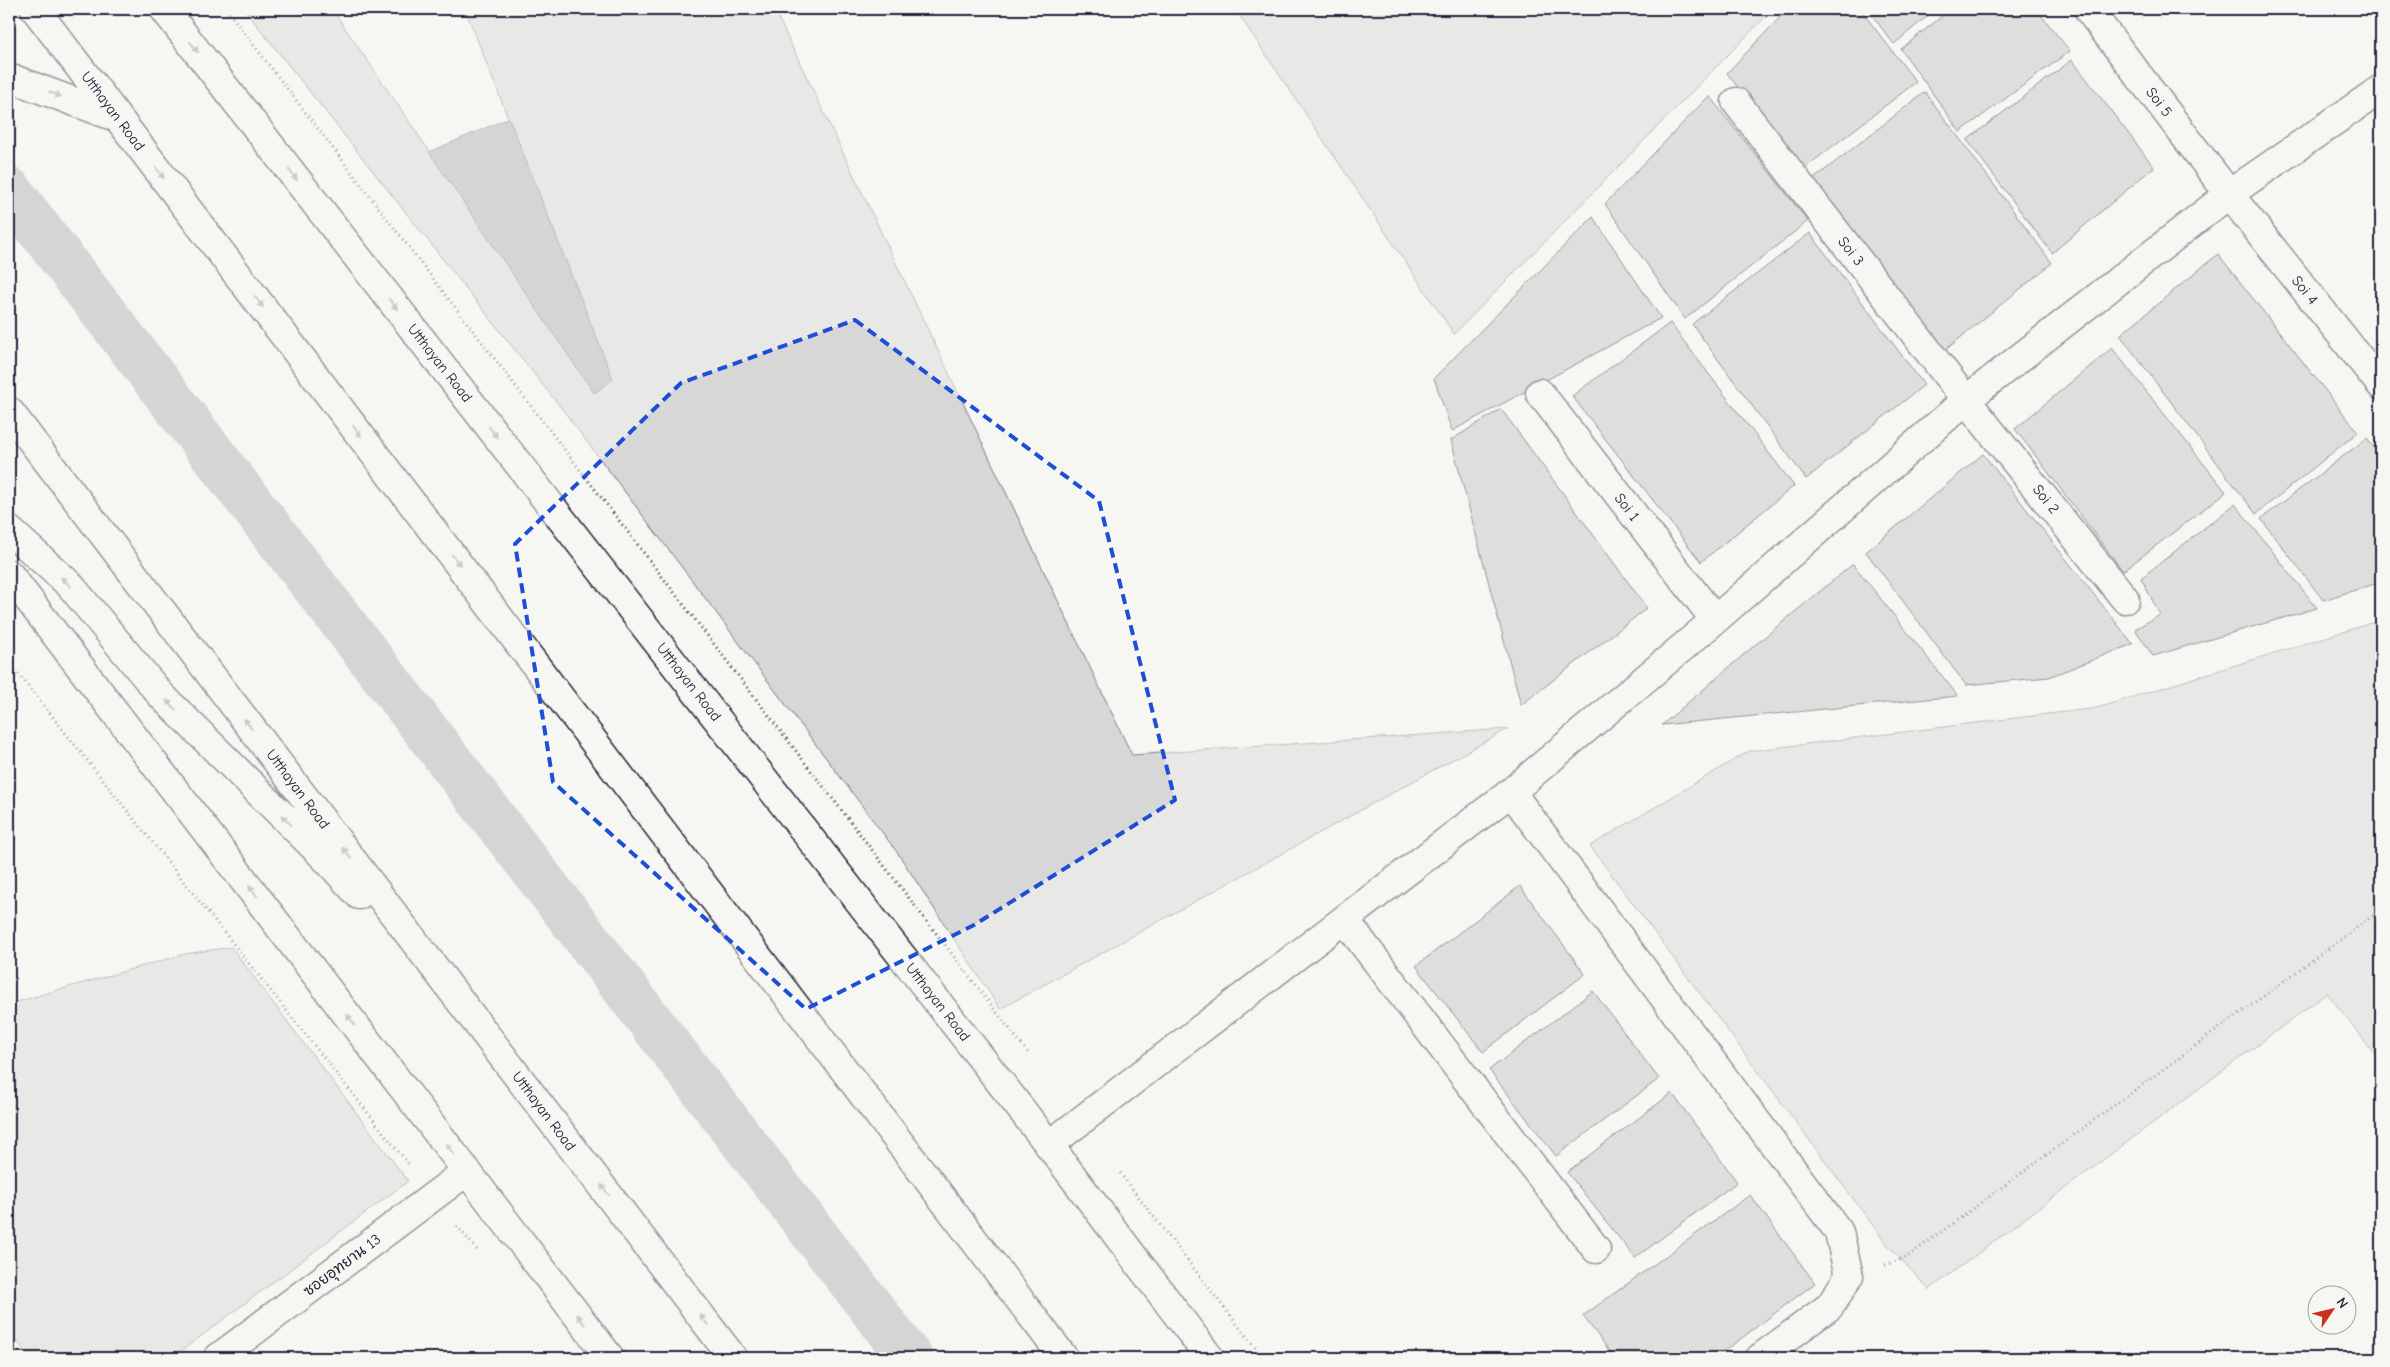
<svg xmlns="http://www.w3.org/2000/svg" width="2390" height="1367" font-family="'Comic Neue','Playpen Sans Thai',sans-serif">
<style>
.green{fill:#d7d7d7;stroke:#7c7c89}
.water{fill:#adadb3;stroke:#757583}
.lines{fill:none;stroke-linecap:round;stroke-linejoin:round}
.canal{stroke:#adadb3;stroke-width:46}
.building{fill:#c2c2c4;stroke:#22223b}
.minor-casing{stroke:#22223b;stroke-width:31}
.tertiary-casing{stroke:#22223b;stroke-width:31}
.secondary-casing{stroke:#22223b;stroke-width:31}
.path{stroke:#22223b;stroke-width:3;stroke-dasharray:1 4;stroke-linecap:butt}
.minor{stroke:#f6f6f2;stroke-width:28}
.tertiary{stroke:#f6f6f2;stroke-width:28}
.secondary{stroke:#f6f6f2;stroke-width:28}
.oneway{fill:#9797a0}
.marked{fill:none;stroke:#1d4ed8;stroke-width:4;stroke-dasharray:10 6;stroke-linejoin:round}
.labels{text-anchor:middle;stroke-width:5;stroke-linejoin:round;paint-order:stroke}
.street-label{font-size:15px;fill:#22223b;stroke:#f6f6f2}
</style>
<rect width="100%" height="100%" fill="#f6f6f2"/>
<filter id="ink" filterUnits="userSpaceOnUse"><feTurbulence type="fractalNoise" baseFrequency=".02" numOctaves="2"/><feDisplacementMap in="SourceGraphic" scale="10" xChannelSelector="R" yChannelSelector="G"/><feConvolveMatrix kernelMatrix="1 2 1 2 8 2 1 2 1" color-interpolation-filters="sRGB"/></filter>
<g filter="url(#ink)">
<!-- green -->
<path class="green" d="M244,9H332L595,393L612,379L465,9H774L1132,755L1508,729L1000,1009L897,852L566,414Z
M1235,9H1773L1454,334Z
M2381,620V1062L2327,993L1929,1290L1886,1243L1590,846L1749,751L2097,708Z
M231,947L408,1181L172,1358H29L9,1329V1004L185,954Z"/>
<!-- water -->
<path class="water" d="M509,118L613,379L594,393L429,152Z"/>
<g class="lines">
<!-- canal -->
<path class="canal" d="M9,190L910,1358"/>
</g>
<!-- building -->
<path class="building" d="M1788,9H1860L1916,82L1802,170L1727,73Z
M1867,9H1936L1894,44Z
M1951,9H2036L2070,51L1960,132L1901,49Z
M2072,60L2154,167L2052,253L1967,140Z
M1925,92L2052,263L1944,351L1811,181Z
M1709,96L1808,221L1685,319L1605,204Z
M1593,217L1661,318L1452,431L1434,378Z
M1810,233L1924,385L1806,479L1692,324Z
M2218,254L2358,432L2256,514L2120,335Z
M1670,323L1794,486L1701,562L1572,396Z
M2112,348L2226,492L2123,571L2015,429Z
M1501,409L1647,608L1521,705L1451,440Z
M2367,438L2381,458V582L2323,600L2261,519Z
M1983,454L2133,644L2049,677L1966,685L1866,552Z
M2235,504L2317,608L2153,656L2135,629L2160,615L2141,578Z
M1853,564L1958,696L1662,725L1755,645Z
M1520,886L1585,974L1483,1052L1416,966Z
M1593,991L1659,1079L1556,1156L1489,1070Z
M1672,1093L1737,1182L1635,1258L1567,1172Z
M1750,1195L1815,1283L1715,1358H1615L1583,1316Z"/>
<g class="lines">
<!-- minor casing -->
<g class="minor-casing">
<path id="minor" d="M2088,9L2229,194L2381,385
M1736,102L1966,400L2125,599
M1540,393L1715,620
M1511,792L1839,1232L1849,1276L1830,1306L1760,1358
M1345,920L1596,1249
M1049,1145L1511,792L1715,620L1966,400L2229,194L2381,89
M218,1358L467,1171"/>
</g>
<!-- tertiary casing -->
<g class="tertiary-casing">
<path id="tertiary" d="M164,9L1049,1145L1210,1358
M9,574L610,1358"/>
</g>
<!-- secondary casing -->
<g class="secondary-casing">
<path id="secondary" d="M35,9L1064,1358
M9,79L16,80L118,118
M9,411L733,1358
M9,530L70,585L160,694L328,861L359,895"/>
</g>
<!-- path -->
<path class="path" d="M226,9L1028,1053
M9,662L410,1166
M1120,1173L1263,1358
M457,1226L477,1250
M1885,1265L1907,1257L2381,910"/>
<!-- minor -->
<use href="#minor" class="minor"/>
<!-- tertiary -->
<use href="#tertiary" class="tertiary"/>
<!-- secondary -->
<use href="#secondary" class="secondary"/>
</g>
<!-- one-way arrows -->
<defs><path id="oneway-solid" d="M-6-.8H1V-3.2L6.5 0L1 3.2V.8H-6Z" transform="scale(1.25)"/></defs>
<g class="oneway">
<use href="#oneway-solid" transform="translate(194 47) rotate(52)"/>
<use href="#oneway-solid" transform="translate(55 94) rotate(21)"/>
<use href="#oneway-solid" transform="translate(160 173) rotate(53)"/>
<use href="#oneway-solid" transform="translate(293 175) rotate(52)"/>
<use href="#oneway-solid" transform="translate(259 302) rotate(53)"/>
<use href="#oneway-solid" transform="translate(393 304) rotate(52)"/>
<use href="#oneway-solid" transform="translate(357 431) rotate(53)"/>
<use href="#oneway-solid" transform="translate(493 432) rotate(52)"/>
<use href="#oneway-solid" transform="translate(456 560) rotate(53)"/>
<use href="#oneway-solid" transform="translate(66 582) rotate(-136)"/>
<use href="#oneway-solid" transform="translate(171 705) rotate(-135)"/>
<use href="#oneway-solid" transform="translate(248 724) rotate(-127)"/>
<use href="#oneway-solid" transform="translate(286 820) rotate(-135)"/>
<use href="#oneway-solid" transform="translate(347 853) rotate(-127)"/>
<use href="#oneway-solid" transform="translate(253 891) rotate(-127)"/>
<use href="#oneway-solid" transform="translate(351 1020) rotate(-127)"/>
<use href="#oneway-solid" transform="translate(450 1149) rotate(-127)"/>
<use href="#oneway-solid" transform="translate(605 1190) rotate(-127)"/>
<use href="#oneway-solid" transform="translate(581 1320) rotate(-127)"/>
<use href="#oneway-solid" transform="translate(704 1320) rotate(-127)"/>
</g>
</g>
<!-- marked area -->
<path d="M0 0H2390V1367H0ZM855,320L1099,501L1175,800L974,925L806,1009L553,782L515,544L681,383Z" fill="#f6f6f2" fill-opacity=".55" fill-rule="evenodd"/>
<path class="marked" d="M855,320L1099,501L1175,800L974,925L806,1009L553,782L515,544L681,383Z"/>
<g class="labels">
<!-- street labels -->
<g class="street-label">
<text transform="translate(2159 102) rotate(53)" y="5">Soi 5</text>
<text transform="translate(113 111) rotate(53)" y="5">Utthayan Road</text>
<text transform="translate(1851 251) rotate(52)" y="5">Soi 3</text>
<text transform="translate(2305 290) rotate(51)" y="5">Soi 4</text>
<text transform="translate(440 363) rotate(52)" y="5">Utthayan Road</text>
<text transform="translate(2046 499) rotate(51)" y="5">Soi 2</text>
<text transform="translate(1627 507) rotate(52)" y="5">Soi 1</text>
<text transform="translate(689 682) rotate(52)" y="5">Utthayan Road</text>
<text transform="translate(298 789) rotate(53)" y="5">Utthayan Road</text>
<text transform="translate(938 1002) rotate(52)" y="5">Utthayan Road</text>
<text transform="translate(544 1111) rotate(53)" y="5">Utthayan Road</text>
<text transform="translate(342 1265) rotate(-37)" y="5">ซอยอุทยาน 13</text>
</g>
</g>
<!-- margin -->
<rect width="2390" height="1367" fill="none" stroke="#f6f6f2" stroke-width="30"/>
<rect x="15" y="15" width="2360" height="1337" fill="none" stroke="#22223b" stroke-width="2" filter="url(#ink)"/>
<!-- north arrow -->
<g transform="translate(2332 1310) rotate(55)"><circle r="24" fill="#f6f6f2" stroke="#a1a1a9"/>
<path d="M0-4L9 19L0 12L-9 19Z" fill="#c8321e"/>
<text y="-8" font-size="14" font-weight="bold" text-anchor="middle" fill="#22223b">N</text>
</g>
</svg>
